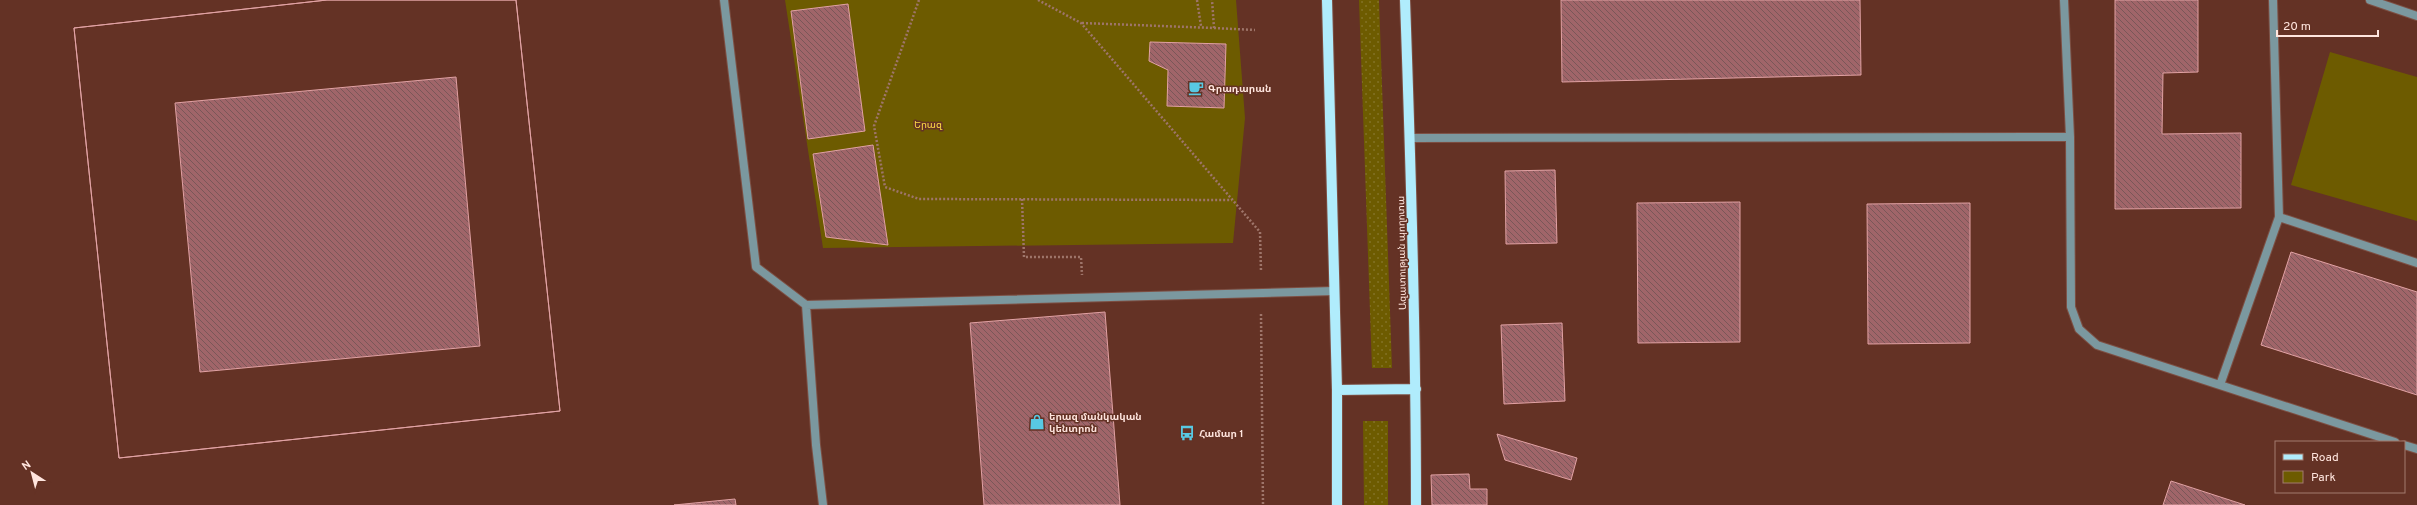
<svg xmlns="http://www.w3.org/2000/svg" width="2417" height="505" font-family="Overpass,'Noto Sans Armenian',sans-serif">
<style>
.grass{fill:url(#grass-dots)}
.green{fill:#6d5b00}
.building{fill:url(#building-back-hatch);stroke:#e1a2a4;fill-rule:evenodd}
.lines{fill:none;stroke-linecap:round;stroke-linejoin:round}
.lane-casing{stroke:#7d4f43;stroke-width:10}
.primary-casing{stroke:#7d4f43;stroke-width:12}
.path{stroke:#9e756a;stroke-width:2.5;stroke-dasharray:2 2;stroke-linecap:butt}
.lane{stroke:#7b989f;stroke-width:8}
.primary{stroke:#b0ecfc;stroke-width:10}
.labels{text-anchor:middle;stroke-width:3;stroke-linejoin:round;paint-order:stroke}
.poi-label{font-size:10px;font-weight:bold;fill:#ffe5de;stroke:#643225;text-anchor:start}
.park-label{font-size:10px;fill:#fcda43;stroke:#643225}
.street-label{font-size:10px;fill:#ffe5de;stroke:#643225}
</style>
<defs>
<pattern id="grass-dots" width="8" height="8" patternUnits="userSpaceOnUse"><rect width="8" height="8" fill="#6d5b00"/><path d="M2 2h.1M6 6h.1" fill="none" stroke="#837225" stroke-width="1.8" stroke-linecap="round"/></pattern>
<pattern id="building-back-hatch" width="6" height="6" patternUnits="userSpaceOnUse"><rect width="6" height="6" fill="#a06569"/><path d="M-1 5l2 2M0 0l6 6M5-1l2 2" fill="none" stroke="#7a5758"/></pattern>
</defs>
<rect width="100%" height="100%" fill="#643225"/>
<!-- grass -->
<path class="grass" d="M1359,0H1379L1392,368H1372Z
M1363,421H1388V505H1364Z"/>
<!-- green -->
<path class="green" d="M785,0H1236L1245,118L1233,243L823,248Z
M2330,52L2417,77V221L2291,185Z"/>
<!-- building -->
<path class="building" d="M327,0H516L560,411L119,458L74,28ZM456,77L480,346L200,372L175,103Z
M327,0H516L560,411L119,458L74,28Z
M1561,0H1860L1861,75L1562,82Z
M2115,0H2198V72L2163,73L2162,134L2241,133V208L2115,209Z
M848,4L865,131L808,139L791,11Z
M1150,42L1226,44L1224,108L1167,106L1168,70L1149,61Z
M873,145L888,245L826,237L813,154Z
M1555,170L1557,243L1506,244L1505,171Z
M1740,202V342L1638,343L1637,203Z
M1970,203V343L1868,344L1867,204Z
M2291,252L2417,292V395L2261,345Z
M1105,312L1120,505H984L970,323Z
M1562,323L1565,401L1504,404L1501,325Z
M1497,434L1577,458L1571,480L1505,460Z
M1469,474L1470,489H1487V505H1432L1431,475Z
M2171,481L2245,505H2163Z
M735,499L736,505H674Z"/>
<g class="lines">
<!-- lane casing -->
<g class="lane-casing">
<path id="lane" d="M724,0L756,267L806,305
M2064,0L2070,137L2071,307L2079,329L2097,345L2395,442
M2370,0L2417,16
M1410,138L2070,137
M2279,217L2417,263
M2220,385L2279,217L2273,0
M2404,445L2417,449
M823,505L816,445L806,305L1334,291"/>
</g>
<!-- primary casing -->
<g class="primary-casing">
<path id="primary" d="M1327,0L1337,390V505
M1405,0C1411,168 1416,337 1416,505
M1337,390L1416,389"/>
</g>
<!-- path -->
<path class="path" d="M919,0L874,126L885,187L919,199L1232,200
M1038,0L1081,23L1260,232L1261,271
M1197,0L1201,26
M1082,23L1214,28L1212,0
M1214,28L1255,30
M1022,199L1024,257H1081L1082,275
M1261,314L1263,505"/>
<!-- lane -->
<use href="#lane" class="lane"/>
<!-- primary -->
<use href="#primary" class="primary"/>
</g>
<!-- icons -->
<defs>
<g id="cafe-bare" transform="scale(1.2)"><path d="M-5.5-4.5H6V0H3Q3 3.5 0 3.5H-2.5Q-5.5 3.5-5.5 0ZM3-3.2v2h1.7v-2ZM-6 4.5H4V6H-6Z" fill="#58c9e3" stroke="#643225" stroke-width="2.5" paint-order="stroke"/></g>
<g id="shop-bare" transform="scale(1.2)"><path d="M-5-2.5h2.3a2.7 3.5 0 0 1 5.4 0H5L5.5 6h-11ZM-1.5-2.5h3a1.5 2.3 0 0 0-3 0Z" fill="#58c9e3" stroke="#643225" stroke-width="2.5" paint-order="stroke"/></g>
<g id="bus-bare" transform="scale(1.2)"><path d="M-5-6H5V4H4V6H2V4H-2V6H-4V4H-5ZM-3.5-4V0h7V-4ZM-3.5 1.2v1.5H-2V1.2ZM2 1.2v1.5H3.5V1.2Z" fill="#58c9e3" stroke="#643225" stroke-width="2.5" paint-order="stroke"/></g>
</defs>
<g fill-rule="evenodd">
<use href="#cafe-bare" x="1196" y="88"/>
<use href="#shop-bare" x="1037" y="422"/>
<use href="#bus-bare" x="1187" y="433"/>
</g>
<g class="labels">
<!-- poi labels -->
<g class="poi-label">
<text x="1208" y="92">Գրադարան</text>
<text x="1049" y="420">երազ մանկական<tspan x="1049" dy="12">կենտրոն</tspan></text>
<text x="1199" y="437">Համար 1</text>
</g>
<!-- park labels -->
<g class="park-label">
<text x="928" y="128">Երազ</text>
</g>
<!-- street labels -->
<g class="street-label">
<text transform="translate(1401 253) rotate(-91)" y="4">Ազատության պողոտա</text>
</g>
</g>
<!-- legend -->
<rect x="2275" y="441" width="130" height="52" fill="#643225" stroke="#a27a6f"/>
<rect x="2283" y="454" width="20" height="6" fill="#b0ecfc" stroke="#a27a6f"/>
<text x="2311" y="461" font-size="12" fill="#ffe5de">Road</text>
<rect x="2283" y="471" width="20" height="12" fill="#6d5b00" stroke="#a27a6f"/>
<text x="2311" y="481" font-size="12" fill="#ffe5de">Park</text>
<!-- north arrow -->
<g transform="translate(32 473) rotate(324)" stroke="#643225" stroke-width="3" paint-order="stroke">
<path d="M0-3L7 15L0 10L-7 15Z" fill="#ffe5de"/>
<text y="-6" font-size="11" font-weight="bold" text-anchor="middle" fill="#ffe5de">N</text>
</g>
<!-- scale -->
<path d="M2277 30v6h101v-6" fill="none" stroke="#ffe5de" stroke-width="2"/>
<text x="2283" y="30" font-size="12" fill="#ffe5de" stroke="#643225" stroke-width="3" paint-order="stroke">20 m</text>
</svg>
